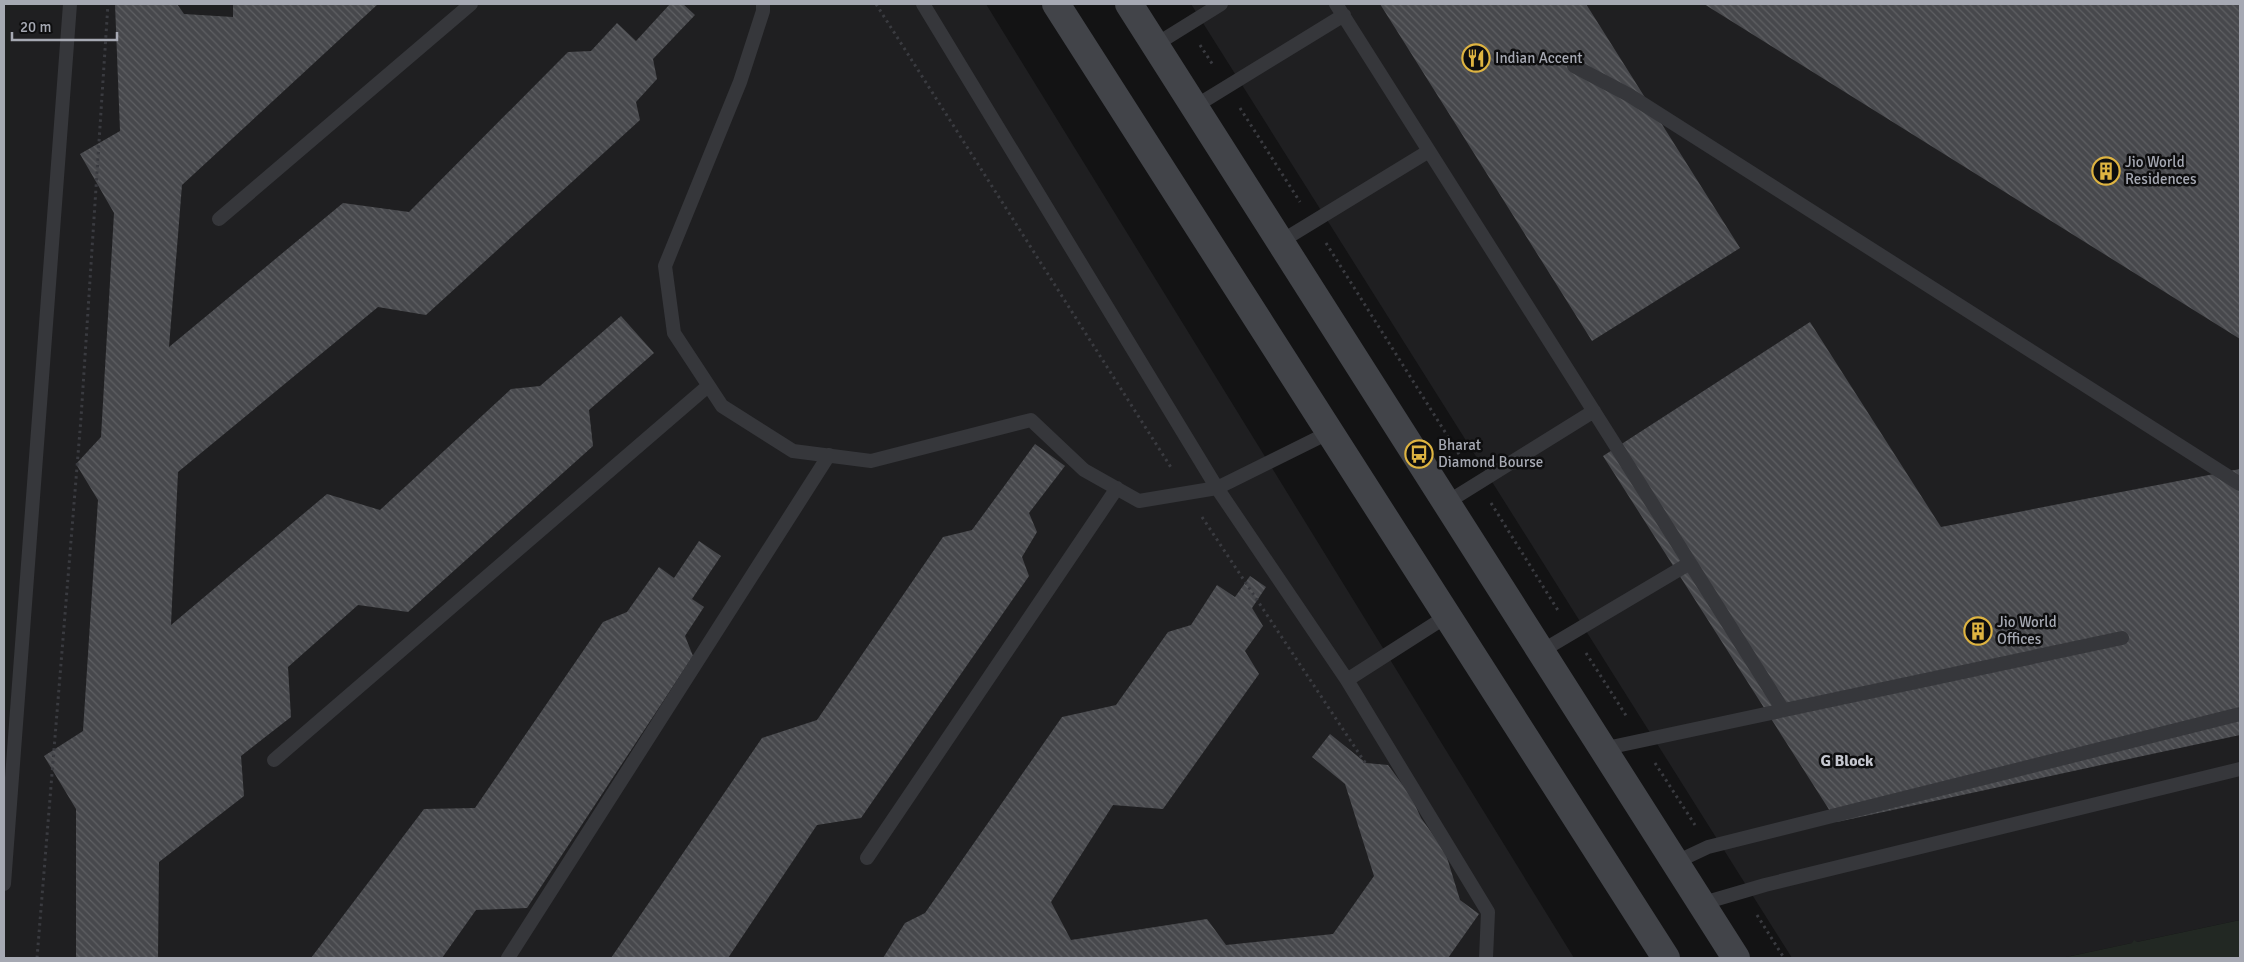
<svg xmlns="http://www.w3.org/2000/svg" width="2244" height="962" font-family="Signika,sans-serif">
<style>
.built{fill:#1f1f21}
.garden{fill:#222823}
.building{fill:url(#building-back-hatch)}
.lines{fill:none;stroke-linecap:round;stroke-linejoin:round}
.path{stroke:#3a3b40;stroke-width:3;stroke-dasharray:2.5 4;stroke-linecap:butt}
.lane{stroke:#36373b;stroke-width:14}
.secondary{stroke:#424449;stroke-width:28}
.labels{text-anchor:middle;stroke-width:5;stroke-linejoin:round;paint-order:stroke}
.poi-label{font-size:15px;fill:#a6a9b3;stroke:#0e0e0f;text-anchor:start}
.neighbourhood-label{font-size:16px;font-weight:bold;fill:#c6c8d0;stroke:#0e0e0f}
</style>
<defs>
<pattern id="building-back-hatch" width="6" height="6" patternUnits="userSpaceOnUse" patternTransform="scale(1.25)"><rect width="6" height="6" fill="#47484c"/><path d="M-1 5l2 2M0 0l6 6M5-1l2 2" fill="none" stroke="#5f6063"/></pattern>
</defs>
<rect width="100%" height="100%" fill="#131314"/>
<!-- built -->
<path class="built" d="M4,4H986L1574,958H4Z
M1191,4H2240V920L2062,958H1792Z"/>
<!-- garden -->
<path class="garden" d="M2240,920V958H2062L2132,943L2134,940L2137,942Z"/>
<!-- building -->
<path class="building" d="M115,4H177L184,14L233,17V4H378L182,185L169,347L343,203L409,212L568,52L591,51L617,23L636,41L670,4H683L695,15L653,59L657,79L636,102L640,120L426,315L378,307L178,472L171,625L327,494L380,510L511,389L540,386L621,316L654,353L589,410L593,446L408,612L358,605L288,667L291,717L241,756L244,796L159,862L158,958H76V809L44,756L83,731L98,500L76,464L101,437L114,213L80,154L120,131Z
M1380,4H1586L1740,248L1592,341Z
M1704,4H2240V339Z
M1810,322L1941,527L2240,469V735L1837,822L1603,456Z
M1035,444L1065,466L1029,513L1037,532L1022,557L1029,576L861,818L817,825L728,958H611L762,738L817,720L943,537L972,530Z
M699,541L721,556L692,599L704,607L685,636L693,656L527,908L476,910L442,958H311L424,809L475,808L603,622L627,612L659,567L674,578Z
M1250,576L1266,587L1252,608L1263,626L1245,651L1259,674L1163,809L1113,805L1051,902L1071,940L1207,919L1226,945L1333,934L1374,876L1345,784L1312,757L1330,734L1366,763L1388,765L1411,796L1421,818L1445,851L1460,900L1479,914L1448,958H883L905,923L925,913L1062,717L1116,705L1168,632L1191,625L1217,585L1235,597Z"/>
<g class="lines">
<!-- path -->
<path class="path" d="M876,4L1172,469
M1200,45L1213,65
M1240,108L1300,202
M1326,243L1464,462
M1491,503L1559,612
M1202,517L1366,764
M1586,653L1627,717
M1655,763L1695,825
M1757,915L1784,958
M37,958L81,418L108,4"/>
<!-- lane -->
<path class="lane" d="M763,4V11L740,82L665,266L674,333L722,406L793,451L871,461L1031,420L1084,470L1139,501L1217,488L1330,432
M923,4L1217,488L1347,680L1488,912L1486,958
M1336,4L1783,710
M1155,45L1221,4
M1574,66L1629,95L2240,484
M1194,107L1344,15
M219,219L471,4
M1280,242L1429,151
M1446,503L1594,411
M1540,652L1690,563
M1347,680L1447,616
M1602,749L2122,638
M274,760L708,386
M867,858L1117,488
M1674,863L1708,847L2240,714
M4,884L70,4
M1700,904L1765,885L2240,769
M508,958L829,455"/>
<!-- secondary -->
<path class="secondary" d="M1056,4L1666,958
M1129,4L1736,958"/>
</g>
<!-- icons -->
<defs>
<g id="restaurant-ring" transform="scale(1.4375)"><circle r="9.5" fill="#0e0e0f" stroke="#deb441" stroke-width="1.5"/><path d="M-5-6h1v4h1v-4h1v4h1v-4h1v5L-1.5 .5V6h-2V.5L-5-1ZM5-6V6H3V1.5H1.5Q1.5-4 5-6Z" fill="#deb441"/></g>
<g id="building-ring" transform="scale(1.4375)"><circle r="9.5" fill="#0e0e0f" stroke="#deb441" stroke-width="1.5"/><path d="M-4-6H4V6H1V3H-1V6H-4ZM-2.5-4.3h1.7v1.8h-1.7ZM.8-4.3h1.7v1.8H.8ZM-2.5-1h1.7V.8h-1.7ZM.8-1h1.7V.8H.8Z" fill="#deb441"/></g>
<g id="bus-ring" transform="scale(1.4375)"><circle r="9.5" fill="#0e0e0f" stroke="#deb441" stroke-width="1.5"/><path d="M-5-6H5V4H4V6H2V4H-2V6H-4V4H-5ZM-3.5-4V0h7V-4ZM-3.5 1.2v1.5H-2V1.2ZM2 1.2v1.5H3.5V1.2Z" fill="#deb441"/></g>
</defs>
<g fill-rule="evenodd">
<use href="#restaurant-ring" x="1476" y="58"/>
<use href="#building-ring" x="2106" y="171"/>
<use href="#bus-ring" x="1419" y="454"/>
<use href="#building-ring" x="1978" y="631"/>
</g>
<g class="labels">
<!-- poi labels -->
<g class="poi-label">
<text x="1495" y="63">Indian Accent</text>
<text x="2125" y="167">Jio World<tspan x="2125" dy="17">Residences</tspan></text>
<text x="1438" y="450">Bharat<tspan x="1438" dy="17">Diamond Bourse</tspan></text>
<text x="1997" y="627">Jio World<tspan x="1997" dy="17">Offices</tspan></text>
</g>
<!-- neighbourhood labels -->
<g class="neighbourhood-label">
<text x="1847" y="766">G Block</text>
</g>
</g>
<!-- border -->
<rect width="2244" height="962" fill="none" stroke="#a6a9b3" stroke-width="10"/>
<!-- scale -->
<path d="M12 32v8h105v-8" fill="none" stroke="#a6a9b3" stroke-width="2.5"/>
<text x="20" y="32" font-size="15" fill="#a6a9b3" stroke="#0e0e0f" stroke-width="4" paint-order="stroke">20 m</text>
</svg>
